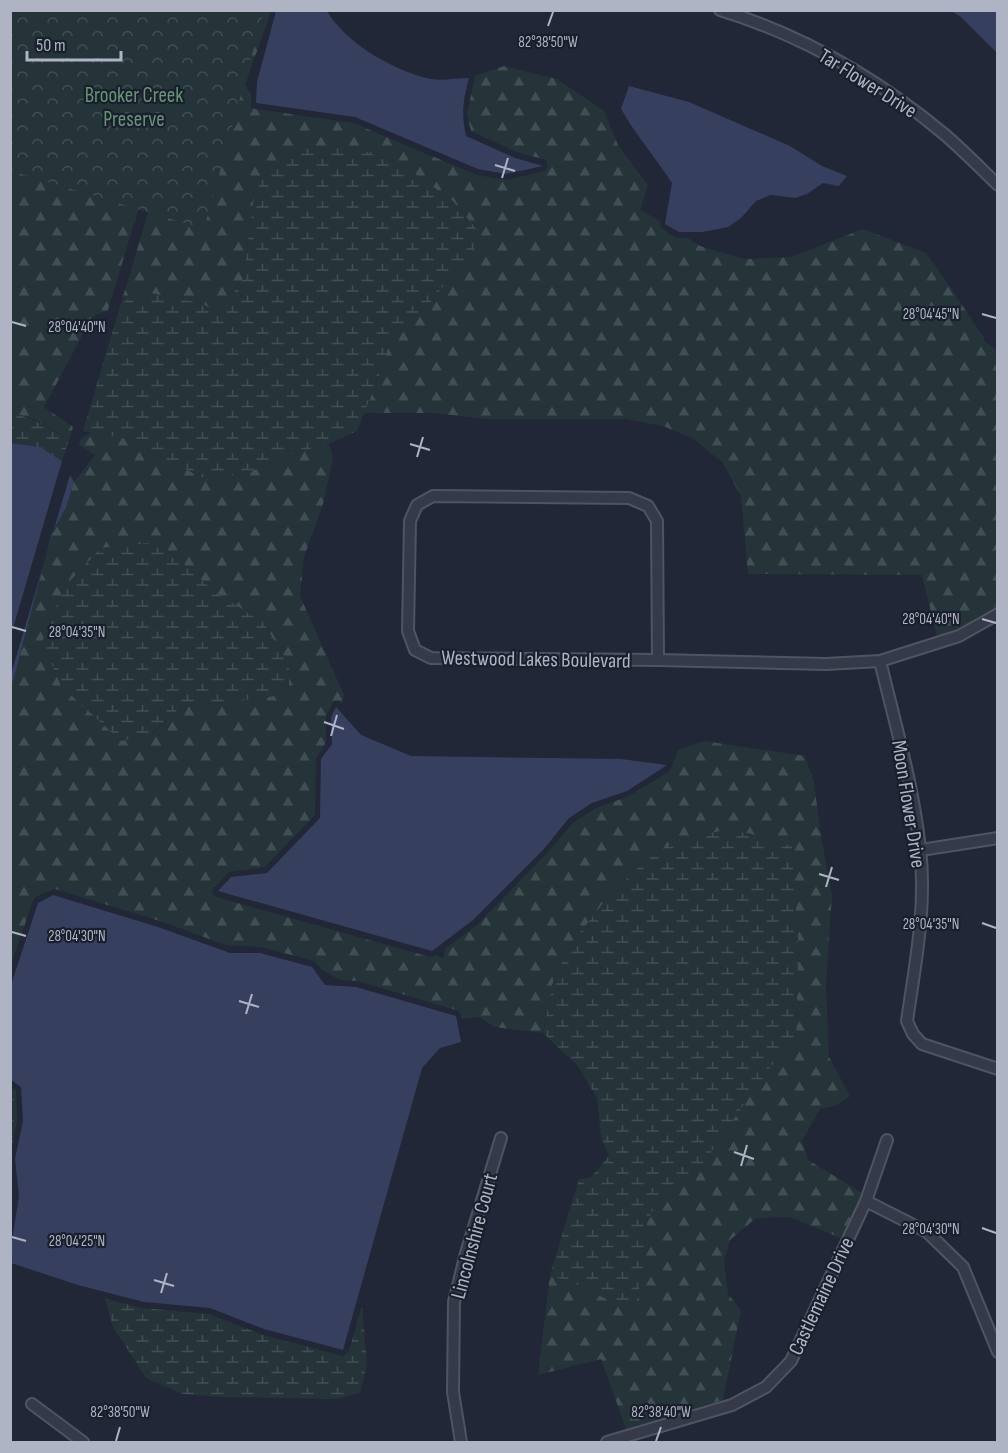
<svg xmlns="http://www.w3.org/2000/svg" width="1008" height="1453" font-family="'Sofia Sans Condensed',sans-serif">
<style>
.forest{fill:url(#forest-firs);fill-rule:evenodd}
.wetland{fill:url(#wetland-marsh)}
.park{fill:url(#park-crowns)}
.water{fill:#36405e}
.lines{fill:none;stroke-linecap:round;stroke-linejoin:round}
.street-casing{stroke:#4f5462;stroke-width:14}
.street{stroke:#353948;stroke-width:10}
.ticks{fill:none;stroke:#afb4c4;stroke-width:2}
.labels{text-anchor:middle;stroke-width:4.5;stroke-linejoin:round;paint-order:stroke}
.street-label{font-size:21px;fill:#afb4c4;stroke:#1a1f2c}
.park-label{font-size:21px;fill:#689479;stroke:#1a1f2c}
.ticks-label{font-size:15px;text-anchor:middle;fill:#afb4c4;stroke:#1a1f2c;stroke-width:4.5;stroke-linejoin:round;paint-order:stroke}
</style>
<defs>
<pattern id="forest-firs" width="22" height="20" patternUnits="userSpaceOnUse" patternTransform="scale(1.5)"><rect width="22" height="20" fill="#243439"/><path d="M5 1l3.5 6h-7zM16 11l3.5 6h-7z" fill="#414f54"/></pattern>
<pattern id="wetland-marsh" width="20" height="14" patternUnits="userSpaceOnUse" patternTransform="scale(1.5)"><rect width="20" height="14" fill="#243439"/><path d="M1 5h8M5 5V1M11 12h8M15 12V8" fill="none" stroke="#414f54"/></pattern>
<pattern id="park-crowns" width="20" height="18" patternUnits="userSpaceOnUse" patternTransform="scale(1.5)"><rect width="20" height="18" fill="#243439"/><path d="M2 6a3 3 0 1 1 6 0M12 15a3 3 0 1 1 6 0" fill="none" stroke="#414f54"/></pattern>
</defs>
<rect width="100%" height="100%" fill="#212737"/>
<!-- forest -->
<path class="forest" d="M11,11H198L108,310L92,317L44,407L73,427L69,440C52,430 30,413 11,415Z
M209,11H271L245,85L251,94V107L255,109L353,123L477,175L507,180L545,171L548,167L546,160L517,152L471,131L467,114L475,76L504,66L557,79L604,111L618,145L648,186L640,210L660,221L661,228L676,238H688L700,246L744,259L791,257L863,229L926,253L946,281L984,338V341L997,350V606L957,629L937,636L922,575L748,574L741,496L723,463L694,439L663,426L625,419H488L433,413H364L379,376L393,331L429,304L483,237L255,192L243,278L220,314L201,303L144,292L121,303Z
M92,432L133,440L175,464L210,481L261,468L294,453L329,444L333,458L323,504L304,557L300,596L344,695L342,704L339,701H334L326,716V742L316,759L315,815L265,867L229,872L212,890L213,894L216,897L430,957L436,955L443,958L446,948L477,925L546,854L573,823L594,809L629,796L670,771L678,750L704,741L805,756L814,782L820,830L832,895L826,985L829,1057L850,1096L837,1105L820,1109L802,1141L808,1160L862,1193L841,1238L790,1217L756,1218L730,1240L724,1261L728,1294L741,1310L723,1400L626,1429L601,1359L538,1375L550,1275L636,1305L643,1267L647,1222L662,1193L796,1038L798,943L792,846L608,897L579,935L554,977L543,1033L495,1027L479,1017L462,1019L459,1011L358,981L340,980L322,970L314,961L261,947L226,945L160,921L55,889L35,897L33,901L11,964V689L52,534L66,508L74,482L95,455L79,445L81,438ZM157,542L218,594L263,622L274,696L224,703L182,706L152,734Z"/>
<!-- wetland -->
<path class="wetland" d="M310,147L360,149L408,169L453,201L483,237L429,304L393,331L379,376L357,431L328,444L294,453L261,468L210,481L175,464L133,440L83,431L121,303L144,292L201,303L220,314L243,278L255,192L269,168Z
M17,414L40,423L69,440L62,461L40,447L11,443V415Z
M157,542L218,594L263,622L289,664V688L274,696L224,703L182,706L151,734L121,741L61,686L42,641L65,586L101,548Z
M720,831L748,833L792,846L798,943L796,1038L768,1070L697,1172L662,1193L647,1222L643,1268L636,1305L608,1300L578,1285L550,1275L579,1179L590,1178L609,1156L601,1137L597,1098L577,1065L543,1033L554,977L578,935L608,897L640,866L676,840Z
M11,1087L16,1090L17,1121L11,1153Z
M102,1298L142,1308L209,1314L263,1335L343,1356L349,1351L362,1306L367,1364L360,1393L337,1399L221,1397L183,1394L146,1378L113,1327L105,1299Z"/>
<!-- park -->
<path class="park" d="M10,11H264L204,229L11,171Z"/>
<!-- water -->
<path class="water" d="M276,11H327C345,43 396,72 431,79C443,81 457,78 469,78C463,101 461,113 466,136L515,158L543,166L506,174L478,169L355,117L256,103L257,82Z
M951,11H997V53L961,17Z
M629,86L689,102L790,146L822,166L847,176L839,186L823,183L807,194L795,198L771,195L756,201L741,218L728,227L703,232H679L665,224L672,183C655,157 636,135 621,109Z
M11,443L40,447L62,461L11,635Z
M70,475L74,482L66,508L52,533L11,689V674Z
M336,707L361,735L411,756L621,759L667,765L627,791L592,803L569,818L543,850L473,920L432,951L218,891L231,877L267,873L320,818L321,759L332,744L331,717Z
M53,895L158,927L230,953H260L312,967L325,985L356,987L456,1016L461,1042L440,1048L422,1068L343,1350L264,1329L210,1308L144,1302L78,1285L11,1263V1247L19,1196L15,1159L23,1121L21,1087L11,1080V985L38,903Z"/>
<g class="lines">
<!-- street casing -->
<g class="street-casing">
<path id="street" d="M720,10C802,35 879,80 944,134C963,150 980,168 998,185
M433,496L629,498L648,506L657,521L658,660L431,658L415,650L408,631L410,521L417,505Z
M658,660L826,664L880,661L959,636L998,614
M880,661C895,723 913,785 920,848C927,906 915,965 907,1021L913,1034L922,1044L998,1069
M921,850L998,838
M866,1201L927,1232L963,1267L998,1352
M32,1404L83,1442
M461,1442L453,1392L454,1302L466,1253L501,1138
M607,1442L732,1405L766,1387L791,1361L866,1201L887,1140"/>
</g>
<!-- street -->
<use href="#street" class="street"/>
</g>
<!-- ticks -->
<path class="ticks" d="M548,26L553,12M495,165L515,171M502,178L508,158M982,314L996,318M12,322L26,326M410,444L430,450M417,457L423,437M982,619L996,623M12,627L26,631M324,722L344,729M331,736L337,715M819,874L839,880M826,887L832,867M982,923L996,928M12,932L26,936M239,1001L259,1007M246,1014L252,994M734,1152L754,1159M741,1166L747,1145M982,1228L996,1233M12,1237L26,1241M154,1280L174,1286M161,1293L167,1273M116,1441L120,1427M656,1441L661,1427"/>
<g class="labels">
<!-- street labels -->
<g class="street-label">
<text transform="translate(868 83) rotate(32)" y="7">Tar Flower Drive</text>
<text transform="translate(536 659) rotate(1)" y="7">Westwood Lakes Boulevard</text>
<text transform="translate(909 804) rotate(81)" y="7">Moon Flower Drive</text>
<text transform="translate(474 1236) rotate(-75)" y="7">Lincolnshire Court</text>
<text transform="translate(821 1296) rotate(-65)" y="7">Castlemaine Drive</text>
</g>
<!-- park labels -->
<g class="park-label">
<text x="134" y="102">Brooker Creek<tspan x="134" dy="24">Preserve</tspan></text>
</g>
</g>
<g class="ticks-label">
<text x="548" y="47">82°38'50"W</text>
<text x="931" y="319">28°04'45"N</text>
<text x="77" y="332">28°04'40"N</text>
<text x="931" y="624">28°04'40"N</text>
<text x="77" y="637">28°04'35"N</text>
<text x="931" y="929">28°04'35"N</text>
<text x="77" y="941">28°04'30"N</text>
<text x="931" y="1234">28°04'30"N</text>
<text x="77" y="1246">28°04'25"N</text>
<text x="120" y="1417">82°38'50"W</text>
<text x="661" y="1417">82°38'40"W</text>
</g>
<!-- border -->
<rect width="1008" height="1453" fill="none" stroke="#afb4c4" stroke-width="24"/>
<!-- scale -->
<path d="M27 51v9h94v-9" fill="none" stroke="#afb4c4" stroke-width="3"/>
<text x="36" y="51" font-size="18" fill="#afb4c4" stroke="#1a1f2c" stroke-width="4.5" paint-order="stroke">50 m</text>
</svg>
